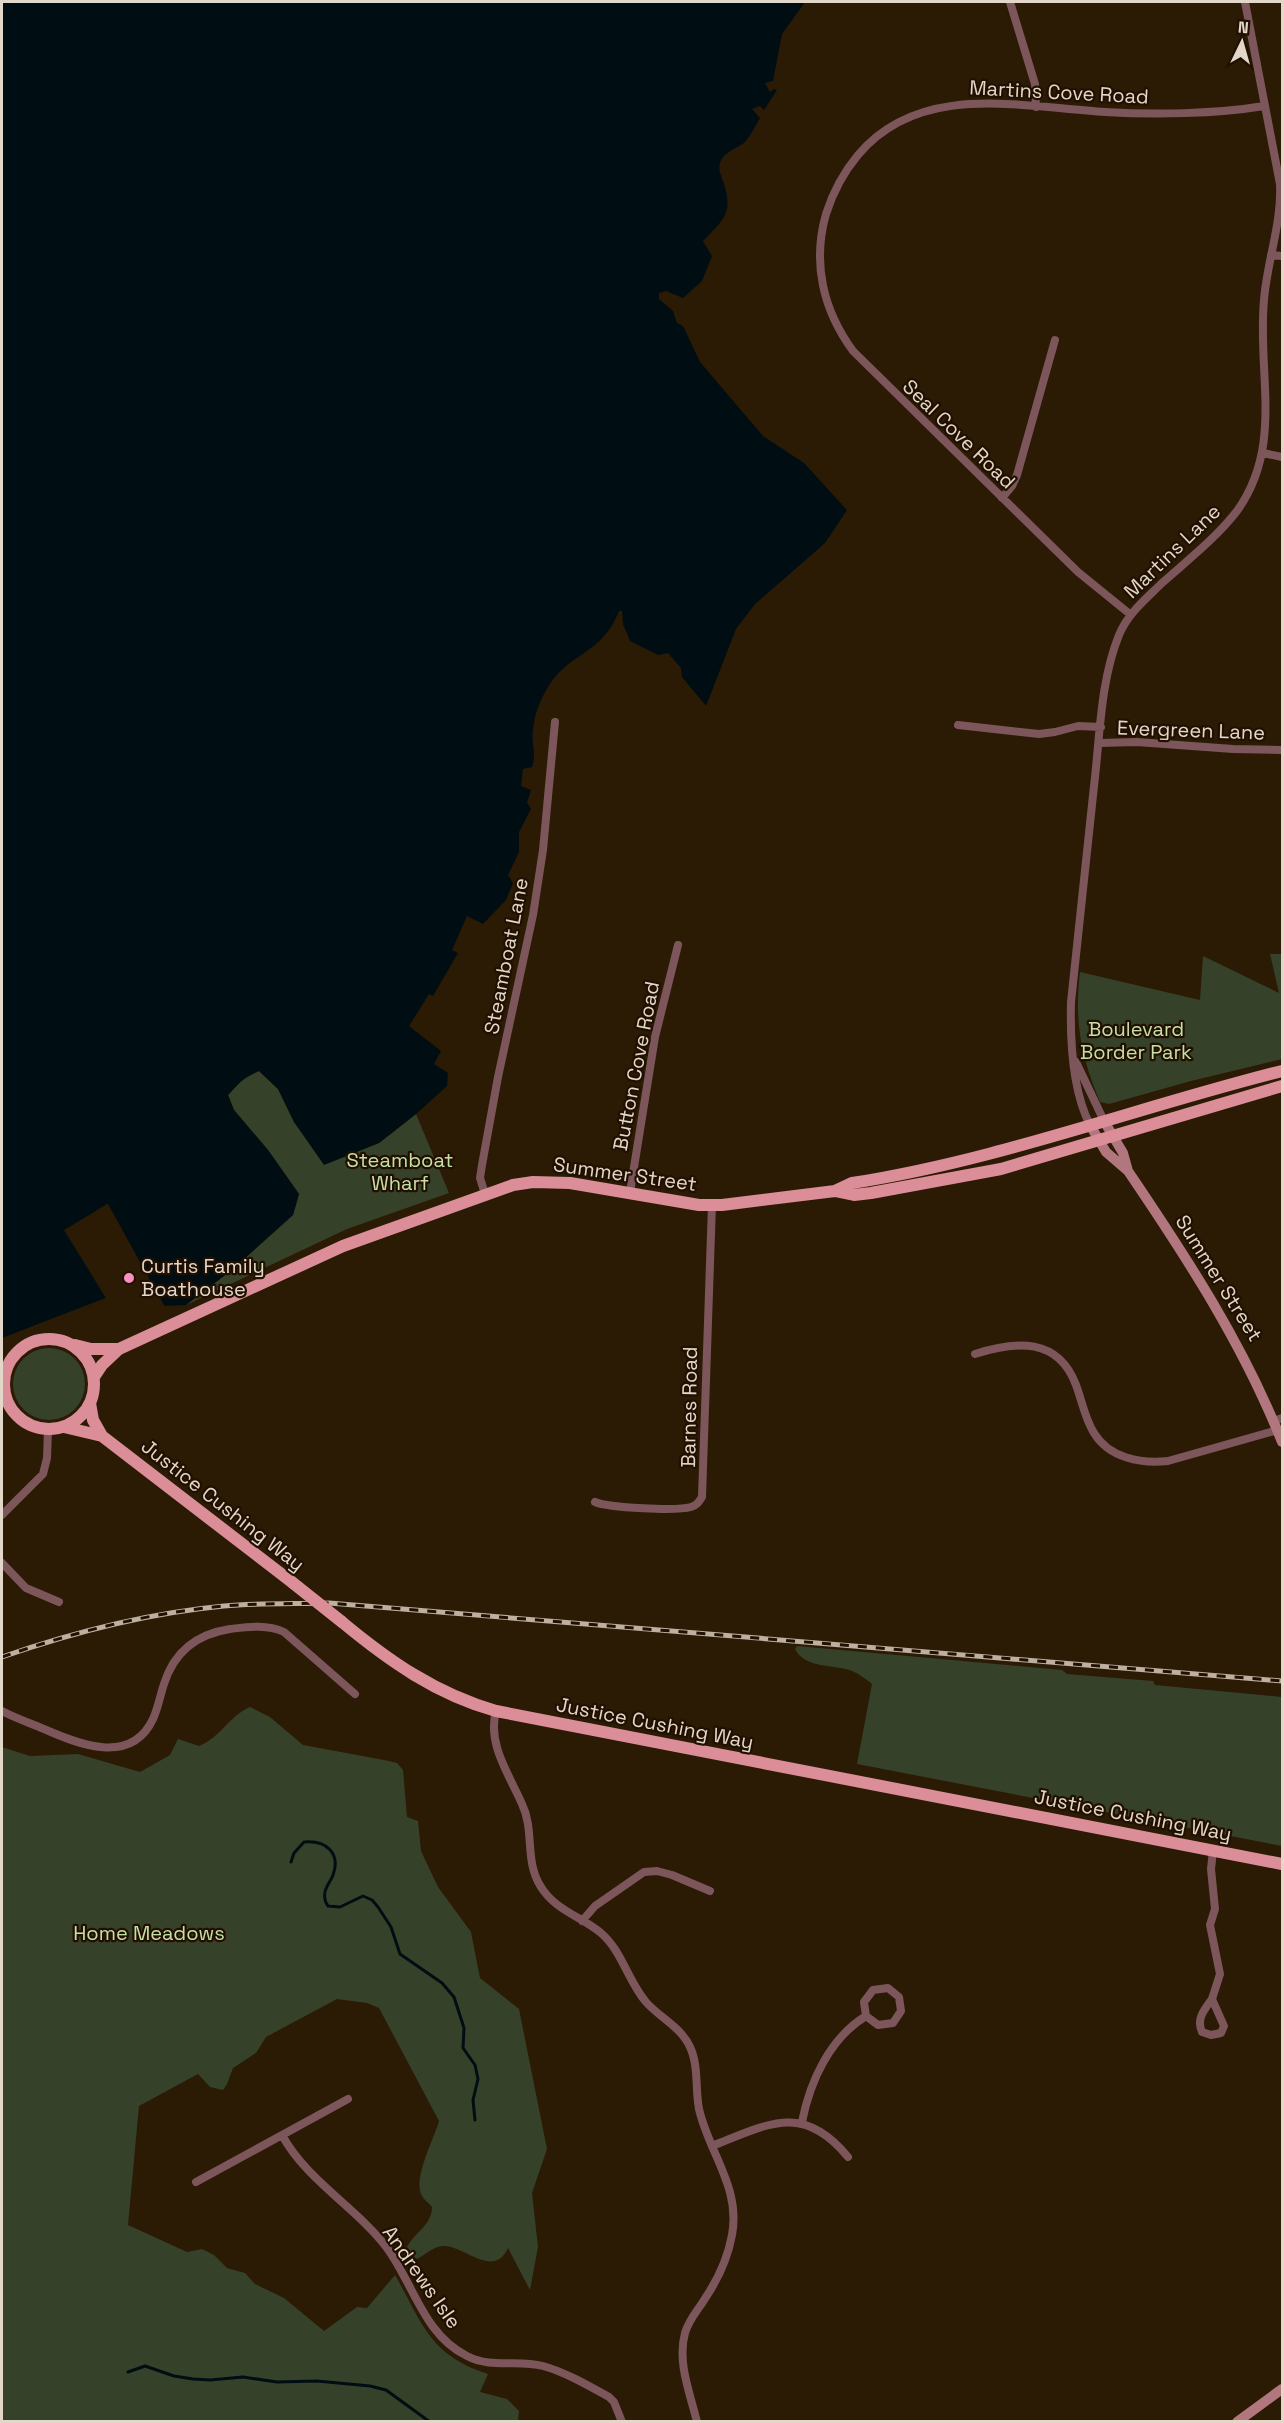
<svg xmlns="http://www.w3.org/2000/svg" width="1284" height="2423" font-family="'Space Grotesk',sans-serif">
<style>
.green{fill:#36412a}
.water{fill:#000e13}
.pier{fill:#2b1a04}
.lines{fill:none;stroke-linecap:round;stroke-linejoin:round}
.stream{stroke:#000e13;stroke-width:3}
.street{stroke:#7c565b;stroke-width:8}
.secondary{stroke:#b1767e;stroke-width:10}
.primary{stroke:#db8e98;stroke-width:12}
.rail-casing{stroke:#bdb0a1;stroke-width:5}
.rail{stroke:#211000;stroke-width:3;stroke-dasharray:9;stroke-linecap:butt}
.primary-bridge{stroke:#db8e98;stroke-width:12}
.poi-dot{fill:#fc8fc2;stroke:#211000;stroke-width:2}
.labels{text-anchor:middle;stroke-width:4.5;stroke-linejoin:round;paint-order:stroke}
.street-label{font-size:20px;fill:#e3d7ca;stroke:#211000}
.park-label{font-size:20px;fill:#c4e0a7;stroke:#211000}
.poi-label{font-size:20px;fill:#e3d7ca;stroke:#211000;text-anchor:start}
</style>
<rect width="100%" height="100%" fill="#2b1a04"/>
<!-- green -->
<path class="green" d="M1270,954H1282V1059L1191,1081L1109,1104L1100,1102C1081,1056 1074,1022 1080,972L1200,1000L1203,956L1279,993Z
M259,1071L278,1089L294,1122L325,1164L379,1143L416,1114L449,1193L347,1229L186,1305L233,1269L293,1215L299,1194L268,1150L234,1110L228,1095L242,1080Z
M13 1384a36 36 0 1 1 72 0a36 36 0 1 1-72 0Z
M797,1646L1062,1670L1067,1674L1153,1681L1155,1685L1282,1697V1846L857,1764L872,1684C866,1679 859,1674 852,1671C834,1664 805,1669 795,1649Z
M250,1707L270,1717L303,1745L384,1760L397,1763L403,1770L407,1817L418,1821L421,1851L438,1887L471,1932L480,1978L519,2009L547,2149L532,2193L538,2247L530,2290L508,2248C494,2279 466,2247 445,2246C434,2245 426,2255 416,2259L407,2247C415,2232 432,2225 432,2207C429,2203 424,2200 422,2196C412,2180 434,2139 439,2121L379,2008L367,2003L337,1999L266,2037L256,2053L233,2068L227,2084L223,2090L210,2087L198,2074L139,2106L128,2225L187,2252L202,2249L214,2255L227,2268L245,2273L255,2284L284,2298L324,2331L357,2307L367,2308L395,2275C423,2324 429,2355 488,2374L480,2392L507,2399L519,2411L518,2421H2V1747L30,1756L78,1754L140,1772L170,1755L178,1739L199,1746C220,1738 230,1715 250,1707Z"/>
<!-- water -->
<path class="water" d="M2,2H805L782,34L773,81L765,83L770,92L774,89L777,90L764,110L760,106L752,109L760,118C755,126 751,135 745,142C737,149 724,151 720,163C718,169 721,175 723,181C734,213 724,219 703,241L712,256L702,281L683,298L666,291L659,293V299L673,311L677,323L683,326L700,362L763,436L804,463L847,510L825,543L755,604L736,629L706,706L682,677L681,668L668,653L658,655L630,641L623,624L622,611H619C603,654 569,652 548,687C540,700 534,715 533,731C531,744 537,754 532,767L523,769L521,786L531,790L527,803L531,809L519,832V852L508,875L513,883L506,900L483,924L467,916L452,950L458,953L433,996L429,994L409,1026L441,1051L434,1064L448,1073L447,1086L416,1114L379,1143L324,1165L294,1122L278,1089L259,1071C245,1076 238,1084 228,1095L234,1110L268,1150L299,1194L293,1215L233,1269L186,1305L164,1306L107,1204L65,1230L106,1298L2,1338Z"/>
<!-- pier -->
<path class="pier" d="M108,1204L166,1309L162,1307L107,1208L69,1231L109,1300L34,1329L33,1326L106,1298L64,1230Z"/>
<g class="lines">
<!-- stream -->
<path class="stream" d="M291,1862L294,1853L304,1842C326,1840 341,1853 333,1875C331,1881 326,1886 325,1892C324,1897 325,1902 328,1906L340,1907L363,1896L372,1900L378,1907L391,1927L400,1954L442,1983L454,1997L464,2028L463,2048L475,2065L478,2079L473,2100L475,2120
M128,2372L145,2366L174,2376L193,2379L210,2380L243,2377L277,2382L317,2381L370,2386L386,2390L430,2422"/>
<!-- street -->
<path class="street" d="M1010,2L1035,84L1036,107
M1271,255L1282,256
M1263,453L1282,457
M1002,498L1012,486L1017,475L1055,340
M1131,615L1078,572L853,351C823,310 812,263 826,214C833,192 843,173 858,155C920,81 1021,107 1105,112C1154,115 1216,114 1264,106
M958,725L1039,734L1055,732L1078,726L1101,727
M1099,743L1137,742L1233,749L1282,750
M1076,1062L1104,1121
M1090,1125C1072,1090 1070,1042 1071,1002C1078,930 1087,858 1094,786C1100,737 1100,682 1119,635C1128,613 1146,599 1162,583C1188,560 1216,538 1237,511C1284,445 1257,374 1264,300C1267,261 1282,223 1280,184L1245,2
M630,1192L655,1037L678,945
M485,1194L480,1178L482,1165L498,1077L533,915L543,850L555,722
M975,1354C1016,1341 1058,1337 1076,1385C1082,1401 1085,1419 1094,1433C1109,1458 1141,1464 1168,1461L1278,1430
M1274,1421L1282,1418
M595,1502C609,1508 677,1511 691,1507C697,1505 699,1502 702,1497L712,1205
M2,1515L43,1474L47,1458L48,1430
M2,1563L26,1588L59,1602
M2,1711C15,1718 30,1723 44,1729C78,1744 131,1766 153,1719C158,1708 160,1696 164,1684C174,1652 197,1634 230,1629C247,1627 267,1624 284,1632L355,1694
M496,1711C487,1744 509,1774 522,1804C535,1831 524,1861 541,1887C555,1910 582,1917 601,1933C622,1951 628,1981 646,2002C660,2018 681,2027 690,2047C699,2066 695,2089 699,2109C709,2153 741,2188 732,2235C728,2257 718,2279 706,2297C699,2309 689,2319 685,2333C677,2362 690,2393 697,2422
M582,1921L595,1906L644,1872L657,1871L672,1875L710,1891
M1212,1999C1204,2010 1196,2019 1202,2032L1211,2035L1221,2033L1224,2026L1212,1999L1220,1974L1210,1925L1215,1909L1211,1869L1213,1850
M802,2122C810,2081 830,2038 866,2016L878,2025L893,2023L901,2011L899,1997L888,1988L873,1990L864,2002L866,2016
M282,2135C307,2181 356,2207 387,2248C414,2285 424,2335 467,2356C492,2369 517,2359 543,2366C565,2372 589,2386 609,2397L614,2402L622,2422
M712,2146C768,2124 803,2102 848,2157
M196,2182L348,2099"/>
<!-- secondary -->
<path class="secondary" d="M1104,1121L1123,1153L1128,1171C1187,1258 1243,1344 1282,1442
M1090,1125L1106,1152L1128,1171
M1237,2422L1282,2389"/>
<!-- primary -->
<path class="primary" d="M835,1191L854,1195L871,1193L1001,1169L1282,1086
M4 1384a45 45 0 1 1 90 0a45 45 0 1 1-90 0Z
M75,1345L91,1349H119
M94,1377L102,1365L119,1349L343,1246L513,1185L533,1182L570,1183L699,1205H722L835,1191L852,1183C999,1160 1138,1107 1282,1071
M90,1403L93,1420L102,1436L293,1583
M64,1427L102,1436
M342,1622C389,1661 436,1694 496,1711L1282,1864"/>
<!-- rail casing -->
<g class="rail-casing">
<path id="rail" d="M2,1657C74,1632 148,1613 224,1606C259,1603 294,1604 329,1603L1282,1681"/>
</g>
<!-- rail -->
<use href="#rail" class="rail"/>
<!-- primary-bridge -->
<path class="primary-bridge" d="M293,1583L342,1622"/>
</g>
<!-- markers -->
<circle class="poi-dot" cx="129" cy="1278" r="6"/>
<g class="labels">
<!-- street labels -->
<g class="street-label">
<text transform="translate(1059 92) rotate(3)" y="7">Martins Cove Road</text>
<text transform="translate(959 434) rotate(44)" y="7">Seal Cove Road</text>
<text transform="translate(1172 551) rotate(-44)" y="7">Martins Lane</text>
<text transform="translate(1191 730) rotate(2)" y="7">Evergreen Lane</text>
<text transform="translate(506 956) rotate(-79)" y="7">Steamboat Lane</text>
<text transform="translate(636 1066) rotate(-79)" y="7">Button Cove Road</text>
<text transform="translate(625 1174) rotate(8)" y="7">Summer Street</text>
<text transform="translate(1219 1278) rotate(58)" y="7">Summer Street</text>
<text transform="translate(689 1407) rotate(-89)" y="7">Barnes Road</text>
<text transform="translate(223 1505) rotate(38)" y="7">Justice Cushing Way</text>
<text transform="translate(655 1723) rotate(11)" y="7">Justice Cushing Way</text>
<text transform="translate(1133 1815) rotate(11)" y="7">Justice Cushing Way</text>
<text transform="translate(422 2277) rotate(55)" y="7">Andrews Isle</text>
</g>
<!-- park labels -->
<g class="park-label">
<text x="1136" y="1036">Boulevard<tspan x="1136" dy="23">Border Park</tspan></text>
<text x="400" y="1167">Steamboat<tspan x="400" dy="23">Wharf</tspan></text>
<text x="149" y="1940">Home Meadows</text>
</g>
<!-- poi labels -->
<g class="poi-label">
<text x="141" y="1273">Curtis Family<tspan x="141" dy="23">Boathouse</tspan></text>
</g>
</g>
<!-- border -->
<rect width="1284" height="2423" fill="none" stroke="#e3d7ca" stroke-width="6"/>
<!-- north arrow -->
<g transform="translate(1242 42) rotate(5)" stroke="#211000" stroke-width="4.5" paint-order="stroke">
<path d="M0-4.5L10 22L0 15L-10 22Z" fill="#e3d7ca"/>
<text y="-9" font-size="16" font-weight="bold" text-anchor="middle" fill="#e3d7ca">N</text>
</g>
</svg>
